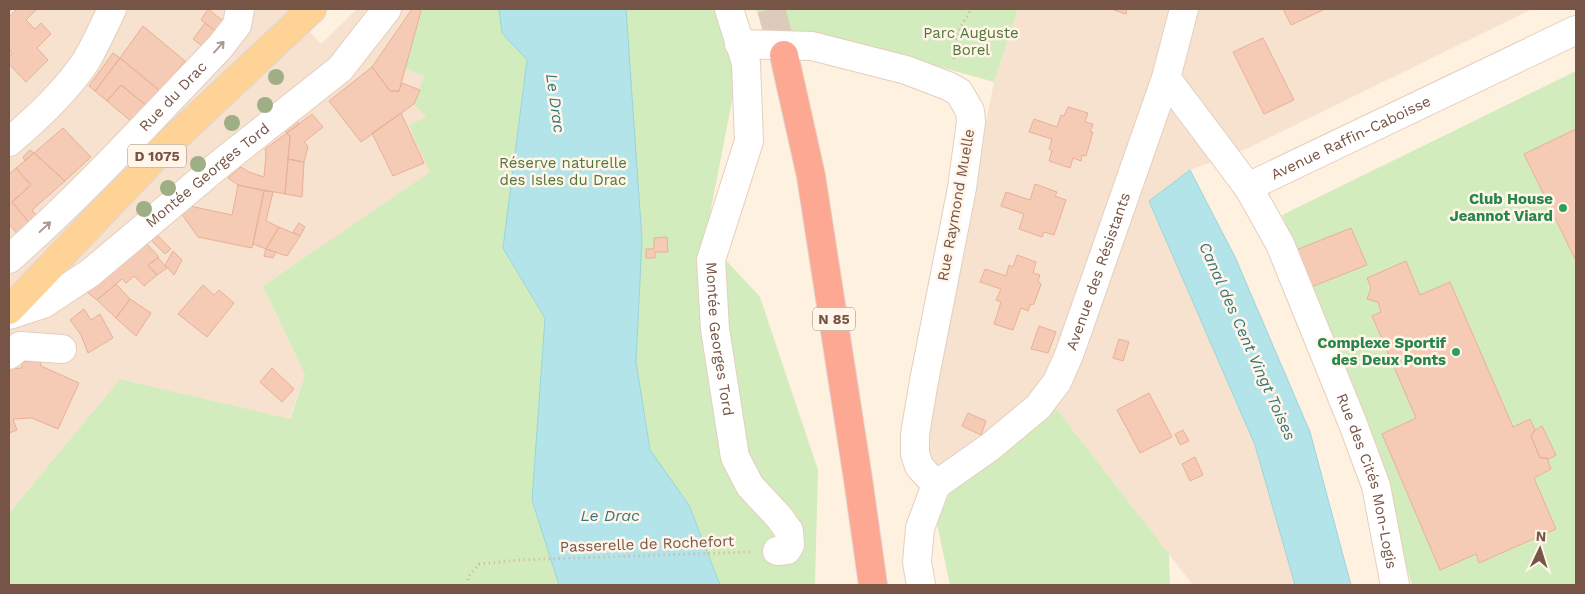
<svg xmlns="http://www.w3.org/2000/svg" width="1585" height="594" font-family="'Work Sans',sans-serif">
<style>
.residential{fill:#f6e2ce}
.green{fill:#d3ecbe}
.water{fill:#b3e4e9;stroke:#99d5db}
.building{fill:#f5cbb6;stroke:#e9b095}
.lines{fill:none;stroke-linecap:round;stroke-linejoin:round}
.highway-tunnel{stroke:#dccaba;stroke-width:28;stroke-dasharray:28 14;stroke-linecap:butt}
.minor-casing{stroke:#e5cebe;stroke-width:30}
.major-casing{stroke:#ded6d3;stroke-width:30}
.highway-casing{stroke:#ded6d3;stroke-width:30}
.path{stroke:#daae99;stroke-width:3;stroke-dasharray:1 4;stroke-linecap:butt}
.minor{stroke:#fff;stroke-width:28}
.major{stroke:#ffd296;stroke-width:28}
.highway{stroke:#fda892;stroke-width:28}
.tree{fill:#9eae85}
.oneway{stroke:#ad9890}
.leisure-dot{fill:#2e9e5b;stroke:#fff5e8;stroke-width:2}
.labels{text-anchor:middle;stroke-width:5;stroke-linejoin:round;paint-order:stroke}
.shield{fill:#fff5e8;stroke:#9f8477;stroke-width:1}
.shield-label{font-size:14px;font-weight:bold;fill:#765446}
.park-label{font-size:15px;fill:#50773b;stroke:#fff5e8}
.street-label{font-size:15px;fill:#765446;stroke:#fff5e8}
.leisure-label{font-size:15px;font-weight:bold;fill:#27864d;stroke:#fff5e8;text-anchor:end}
.water-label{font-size:16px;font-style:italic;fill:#38767e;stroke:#fff5e8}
</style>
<rect width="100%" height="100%" fill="#fef1e0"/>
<!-- residential -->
<path class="residential" d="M9,9H289L321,44L357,9H422L406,68L424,76L414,104L426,117L410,125L431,172L263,286L305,375L289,419L120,379L9,513Z
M1018,9H1532L1246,149L1190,170L1149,201L1255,445L1295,585H1193L1055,407L954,480L920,454L994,82Z"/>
<!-- green -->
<path class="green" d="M422,9H717L736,81L708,224L711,244L760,297L818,470L815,581L816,585H9V513L120,379L290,419L305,375L263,286L430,172L409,125L426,117L414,104L424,76L405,68Z
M756,9H1018L994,82L847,41L766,34Z
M1576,71V585H1412L1351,390L1282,215Z
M1055,407L1169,554L1170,585H950L937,524L954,480Z"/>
<!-- water -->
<path class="water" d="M499,9H626L642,240L636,362L650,450L689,505L720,585H559L532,500L545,318L503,248L527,60L502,33Z
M1190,170L1235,257L1310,432L1351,585H1295L1255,445L1149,201Z"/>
<!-- building -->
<path class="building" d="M17,9H37L26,20L35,29L41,23L51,34L37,48L48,60L26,82L9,64V57L12,53L9,49V17Z
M208,9L223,21L215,31L201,20Z
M412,9H418L421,11L399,91H390L372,67Z
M1111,9H1127L1126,14Z
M1283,9H1325L1291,25Z
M205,23L218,33L205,48L193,39Z
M143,26L185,61L160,91L120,58Z
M1263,38L1294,100L1264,114L1233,52Z
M113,53L120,58L95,91L89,86Z
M120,58L160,91L147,106L121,85L107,101L95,91Z
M372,67L390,91H399L402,83L420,90L414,104L361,142L329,101Z
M121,85L147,106L133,123L107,101Z
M1068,107L1088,113L1085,122L1093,124L1090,132H1093L1086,156L1082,155L1081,161L1073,158L1070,168L1049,161L1052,151L1049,149L1052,139L1029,132L1034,119L1057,127L1061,115L1064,116Z
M401,113L424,163L393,176L372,133Z
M312,114L323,127L304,142L308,146L304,162L288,159L290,137L287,133Z
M296,120L299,124L287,133L284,129Z
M63,128L91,157L65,181L34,153Z
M1576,129V261L1524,154Z
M287,133L290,137L285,194L238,185L228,178L241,167L249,172L264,177L266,154L265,149Z
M30,150L34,153L25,161L23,157Z
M34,153L65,181L32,210L38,218L31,225L12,202L31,185L16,168Z
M288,159L304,162L302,197L285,194Z
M16,168L31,185L12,202L31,225L19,236L9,224V174Z
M1035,184L1057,192L1055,196L1066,200L1054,235L1044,232L1042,237L1019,229L1024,214L1001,206L1006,192L1030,200Z
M238,185L264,191L252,248L198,237L181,213L190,206L232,215Z
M264,191L273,192L266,221L279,227L266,249L253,244Z
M299,223L305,227L300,236L293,232Z
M279,227L300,236L287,256L266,249Z
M1351,228L1367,265L1311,287L1296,250Z
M155,233L171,249L165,254L149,238Z
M667,237L668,252H655V258H646V249H654V238Z
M144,241L159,257L148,265L157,275L144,286L134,276L126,283L122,279L97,300L82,288Z
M266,249L276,252L273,258L264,256Z
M173,251L182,260L174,275L165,265Z
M1017,255L1036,262L1033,273L1040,275L1038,281L1041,284L1034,304L1030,305L1028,311L1021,308L1013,330L994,324L1001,302L996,300L1001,289L980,282L985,269L1006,276L1009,265L1013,267Z
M158,258L167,268L157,275L148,265Z
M1406,261L1420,295L1450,282L1513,427L1530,419L1535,430L1531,436L1540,458H1547L1551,469L1534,478L1556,529L1479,563L1476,554L1440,570L1382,434L1416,418L1372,316L1381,312L1378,302L1367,299L1371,288L1367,278Z
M116,284L130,299L116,318L97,300Z
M203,285L214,295L219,290L234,303L207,337L178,314Z
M130,299L151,313L136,336L116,318Z
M84,309L91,320L100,314L113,338L88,353L81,335L70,320Z
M1039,326L1056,332L1048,353L1031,349Z
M1119,339L1129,342L1123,361L1113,358Z
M40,361L41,366L79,383L58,429L32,418L13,419L17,430L9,433V369L22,368V362Z
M272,368L294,389L282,402L260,382Z
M1149,393L1172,437L1140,453L1117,410Z
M968,413L986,421L981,435L962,426Z
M1542,426L1556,455L1547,460V458H1540L1531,436L1535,430Z
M1183,430L1189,441L1180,445L1175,434Z
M1195,457L1203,475L1190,481L1182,464Z"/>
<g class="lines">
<!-- highway-tunnel -->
<path class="highway-tunnel" d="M771,9L784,55"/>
<!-- minor casing -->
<g class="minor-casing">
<g id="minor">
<path id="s1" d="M729,9L746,63L749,141L711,260L715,329L735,457L750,486L779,517L789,531L790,545L787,550L777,551"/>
<path d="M739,44L812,46L906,70L948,86L959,92L970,111L971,122L962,188L924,381L915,434V454L919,466L936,485"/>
<path id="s2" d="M1166,78L1248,187L1280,244L1353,424L1376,486L1395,585"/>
<path d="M9,142C35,120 67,90 86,61C96,44 104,26 112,9"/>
<path id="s3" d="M1248,187L1576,30"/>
<path id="s4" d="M9,259C84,193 151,119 220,47L237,25L240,9"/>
<path id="s5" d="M9,315L43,304L90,273L221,163L340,69L387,9"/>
<path d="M9,355L20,346L62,349"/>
<path id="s6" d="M936,485L990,447L1038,407L1057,382L1069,355L1166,78L1184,9"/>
<path d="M921,585L917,562L920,528L936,485"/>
</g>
</g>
<!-- major casing -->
<g class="major-casing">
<path id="major" d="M9,310L163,149L312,9"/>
</g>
<!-- highway casing -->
<g class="highway-casing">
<path id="highway" d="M784,55L811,176L858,479L873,585"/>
</g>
<!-- path -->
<path class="path" d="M954,59C950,41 963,24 971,9
M467,585L468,577L479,564L518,560L751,552"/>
<!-- minor -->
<use href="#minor" class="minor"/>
<!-- major -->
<use href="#major" class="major"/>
<!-- highway -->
<use href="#highway" class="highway"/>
</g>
<!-- trees -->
<g class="tree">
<circle cx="276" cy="77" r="8"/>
<circle cx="265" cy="105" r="8"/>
<circle cx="232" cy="123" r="8"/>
<circle cx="198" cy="164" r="8"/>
<circle cx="168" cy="188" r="8"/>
<circle cx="144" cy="209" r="8"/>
</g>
<!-- one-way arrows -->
<defs><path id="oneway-shaft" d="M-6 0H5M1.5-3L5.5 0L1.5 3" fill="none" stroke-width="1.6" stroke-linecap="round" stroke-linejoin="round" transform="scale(1.25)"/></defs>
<g class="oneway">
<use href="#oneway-shaft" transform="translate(219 47) rotate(-48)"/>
<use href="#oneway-shaft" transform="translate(45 227) rotate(-43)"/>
</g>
<!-- markers -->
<g class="leisure-dot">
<circle cx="1563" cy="208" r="5"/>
<circle cx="1456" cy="352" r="5"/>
</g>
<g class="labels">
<!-- shield labels -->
<g class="shield">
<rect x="128" y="144.5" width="58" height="23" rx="4"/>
<rect x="813" y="307.5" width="42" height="23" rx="4"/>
</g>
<g class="shield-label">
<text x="157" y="161">D 1075</text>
<text x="834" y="324">N 85</text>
</g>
<!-- park labels -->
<g class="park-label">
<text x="971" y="38">Parc Auguste<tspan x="971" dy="17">Borel</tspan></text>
<text x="563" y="168">Réserve naturelle<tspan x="563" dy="17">des Isles du Drac</tspan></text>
</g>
<!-- street labels -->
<g class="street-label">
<text dy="5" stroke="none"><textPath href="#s4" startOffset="231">Rue du Drac</textPath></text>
<text dy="5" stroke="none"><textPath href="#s3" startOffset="114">Avenue Raffin-Caboisse</textPath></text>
<text dy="5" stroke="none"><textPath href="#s5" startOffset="245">Montée Georges Tord</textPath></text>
<text transform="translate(956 205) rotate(-80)" y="5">Rue Raymond Muelle</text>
<text dy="5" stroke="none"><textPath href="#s6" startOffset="278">Avenue des Résistants</textPath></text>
<text dy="5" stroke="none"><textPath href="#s1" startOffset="339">Montée Georges Tord</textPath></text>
<text dy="5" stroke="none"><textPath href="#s2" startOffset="455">Rue des Cités Mon-Logis</textPath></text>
<text transform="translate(647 544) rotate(-2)" y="5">Passerelle de Rochefort</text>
</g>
<!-- leisure labels -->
<g class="leisure-label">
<text x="1553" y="204">Club House<tspan x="1553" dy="17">Jeannot Viard</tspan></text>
<text x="1446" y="348">Complexe Sportif<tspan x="1446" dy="17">des Deux Ponts</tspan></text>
</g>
<!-- water labels -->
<g class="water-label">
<text transform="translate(556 103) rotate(82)" y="6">Le Drac</text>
<text transform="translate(1248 341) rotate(66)" y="6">Canal des Cent Vingt Toises</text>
<text x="610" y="521">Le Drac</text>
</g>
</g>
<!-- border -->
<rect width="1585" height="594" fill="none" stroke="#765446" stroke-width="20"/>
<!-- north arrow -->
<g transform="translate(1540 549) rotate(4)" stroke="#fff5e8" stroke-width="4" paint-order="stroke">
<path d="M0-4L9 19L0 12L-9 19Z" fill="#765446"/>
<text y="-8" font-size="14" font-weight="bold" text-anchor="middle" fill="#765446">N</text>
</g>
</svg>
